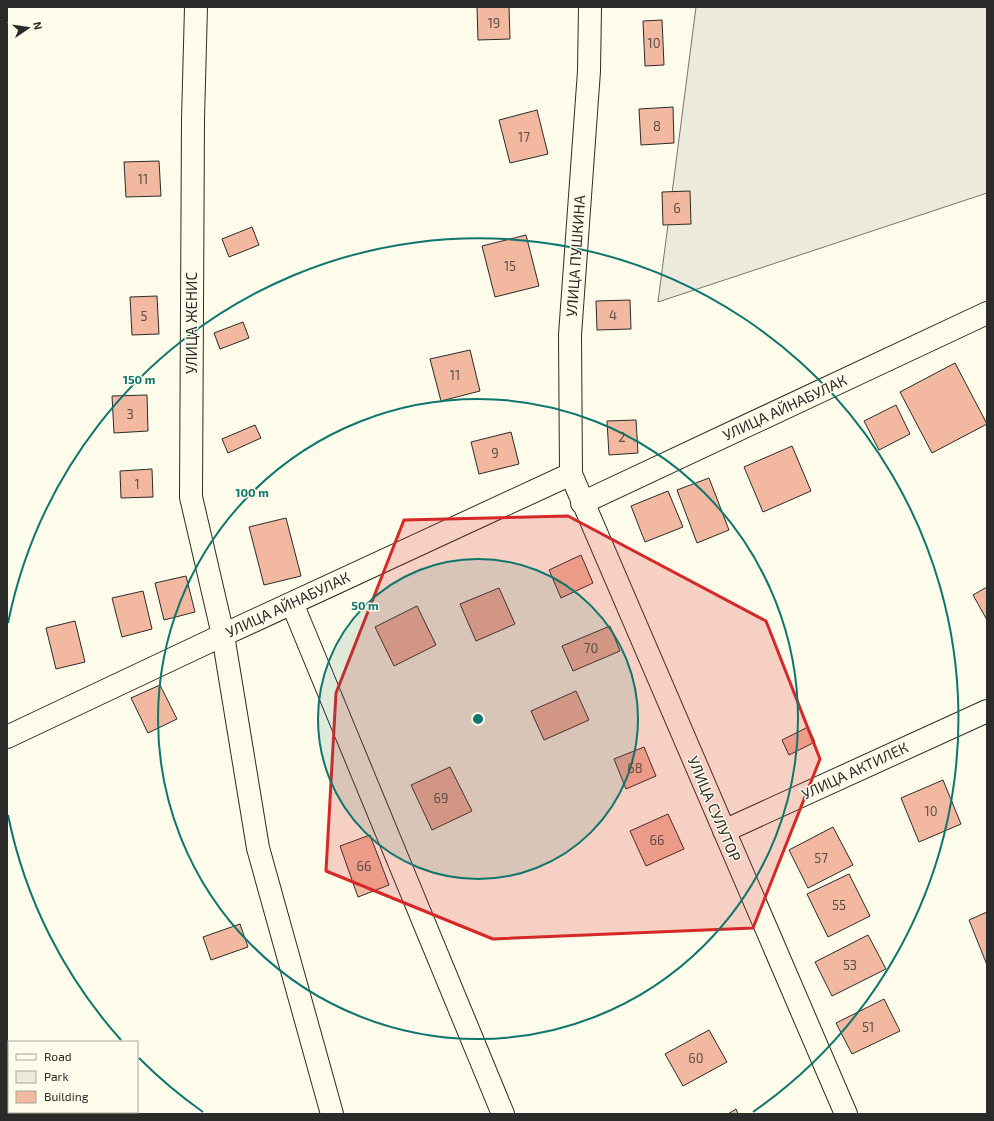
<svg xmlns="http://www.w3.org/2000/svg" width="994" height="1121" font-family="'Exo 2',sans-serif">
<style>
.green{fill:#ecebdb;stroke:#74746e}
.building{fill:#f2b8a0;stroke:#2b2b2b}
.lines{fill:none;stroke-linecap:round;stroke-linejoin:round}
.minor-casing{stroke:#2b2b2b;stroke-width:24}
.minor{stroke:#fdfbea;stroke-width:22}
.marked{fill:#d62828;fill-opacity:0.2;stroke:#d62828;stroke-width:3;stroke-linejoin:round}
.ring{fill:none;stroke:#0f766e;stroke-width:2}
.labels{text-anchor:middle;stroke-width:3;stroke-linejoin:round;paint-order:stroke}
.number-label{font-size:13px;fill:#5d4e48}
.street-label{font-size:15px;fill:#2b2b2b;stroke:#fdfbea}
.centre{fill:#0f766e;stroke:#fdfbea;stroke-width:2}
.ring-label{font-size:12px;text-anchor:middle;font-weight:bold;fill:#0f766e;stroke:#fdfbea;stroke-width:3;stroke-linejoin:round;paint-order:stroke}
</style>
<rect width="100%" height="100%" fill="#fdfbea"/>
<!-- green -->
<path class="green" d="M696,7H987V193L658,302Z"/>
<!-- building -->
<path class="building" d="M477,7H509L510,39L478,40Z
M662,20L664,65L645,66L643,21Z
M673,107L674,143L641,145L639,109Z
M537,110L548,154L510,163L499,120Z
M159,161L161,196L126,197L124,162Z
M690,191L691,224L663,225L662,192Z
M252,227L259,245L229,257L222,239Z
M526,235L539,286L495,297L482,246Z
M157,296L159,334L132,335L130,297Z
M630,300L631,329L597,330L596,301Z
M243,322L249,338L220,349L214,333Z
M470,350L480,391L441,401L430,359Z
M955,363L987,424L932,453L900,392Z
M147,395L148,431L114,433L112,396Z
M896,405L910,434L879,450L864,421Z
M636,420L638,453L609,455L607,421Z
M255,425L261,438L228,453L222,439Z
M511,432L519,464L479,474L471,442Z
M792,446L811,491L763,512L744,467Z
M152,469L153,497L121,498L120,471Z
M709,478L729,530L697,543L677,490Z
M668,491L683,527L645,542L631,506Z
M286,518L301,576L264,585L249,527Z
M581,555L593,583L561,598L549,570Z
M186,576L195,612L164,620L155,583Z
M987,587V620L973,595Z
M499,588L515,624L476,641L460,604Z
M143,591L152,629L122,637L112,598Z
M417,606L436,645L394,666L375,627Z
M75,621L85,662L56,669L46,628Z
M610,626L620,651L573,671L562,646Z
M160,685L177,719L148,733L131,698Z
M576,691L589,720L544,740L531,711Z
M808,727L815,742L789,755L782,740Z
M644,747L656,776L626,789L614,759Z
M450,767L472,811L432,830L411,785Z
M943,780L961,824L919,842L901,798Z
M668,814L684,849L646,866L630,831Z
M833,827L853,865L808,888L789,850Z
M370,835L389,885L358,897L340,846Z
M849,874L870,916L828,937L807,894Z
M987,912V965L969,920Z
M240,924L248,947L211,960L203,937Z
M868,935L886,969L832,996L815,962Z
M884,999L900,1031L852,1054L836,1023Z
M709,1030L727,1062L683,1086L665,1054Z
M9,1070V1101L7,1102V1071Z
M736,1109L738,1114H728Z"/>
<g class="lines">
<!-- minor casing -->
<g class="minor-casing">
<path id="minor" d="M196,7L193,119L191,497L223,635L258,848L332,1114
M590,7L589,71L570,335L571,474L846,1114
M582,503L987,313
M292,603L503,1114
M7,737L223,635L571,474
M724,831L987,711"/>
</g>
<!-- minor -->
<use href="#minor" class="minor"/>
</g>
<!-- marked area -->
<path class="marked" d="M568,516L766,621L820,759L753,928L493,939L326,871L336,693L404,520Z"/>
<!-- distance rings -->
<circle cx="478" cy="719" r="160" fill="#0f766e" fill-opacity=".12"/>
<g class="ring">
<circle cx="478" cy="719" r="160"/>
<circle cx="478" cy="719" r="320"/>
<path d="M203 1112A480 480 0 0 1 139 1058M121 1040A480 480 0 0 1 8 815M8 623A480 480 0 1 1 753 1112"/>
</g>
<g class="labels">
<!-- number labels -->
<g class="number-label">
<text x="494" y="28">19</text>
<text x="654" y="48">10</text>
<text x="657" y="131">8</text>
<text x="524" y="142">17</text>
<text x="143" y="184">11</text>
<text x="677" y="213">6</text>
<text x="510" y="271">15</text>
<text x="613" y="320">4</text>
<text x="144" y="321">5</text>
<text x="455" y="380">11</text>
<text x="130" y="419">3</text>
<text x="622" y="442">2</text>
<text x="495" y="458">9</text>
<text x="137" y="489">1</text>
<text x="591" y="653">70</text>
<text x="635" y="773">68</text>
<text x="441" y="803">69</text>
<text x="931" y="816">10</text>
<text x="657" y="845">66</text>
<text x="821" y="863">57</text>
<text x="364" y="871">66</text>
<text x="839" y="910">55</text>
<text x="850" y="970">53</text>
<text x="868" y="1032">51</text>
<text x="696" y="1063">60</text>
</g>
<!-- street labels -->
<g class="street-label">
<text transform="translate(576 256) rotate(-86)" y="5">УЛИЦА ПУШКИНА</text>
<text transform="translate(192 323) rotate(-90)" y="5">УЛИЦА ЖЕНИС</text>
<text transform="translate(785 408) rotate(-25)" y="5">УЛИЦА АЙНАБУЛАК</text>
<text transform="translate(288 605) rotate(-25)" y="5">УЛИЦА АЙНАБУЛАК</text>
<text transform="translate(855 771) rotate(-25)" y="5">УЛИЦА АКТИЛЕК</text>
<text transform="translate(714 809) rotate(67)" y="5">УЛИЦА СУЛУТОР</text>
</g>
</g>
<circle cx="478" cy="719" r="6" class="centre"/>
<g class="ring-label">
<text x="139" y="384">150 m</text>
<text x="252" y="497">100 m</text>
<text x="365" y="610">50 m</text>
</g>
<!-- border -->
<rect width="994" height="1121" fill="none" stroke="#2b2b2b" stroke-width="16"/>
<!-- legend -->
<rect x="8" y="1041" width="130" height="72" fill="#fdfbea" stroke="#a9a89e"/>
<rect x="16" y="1054" width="20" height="6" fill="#fdfbea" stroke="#a9a89e"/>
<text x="44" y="1061" font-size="12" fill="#2b2b2b">Road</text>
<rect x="16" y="1071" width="20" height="12" fill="#ecebdb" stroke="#a9a89e"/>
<text x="44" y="1081" font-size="12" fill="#2b2b2b">Park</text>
<rect x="16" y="1091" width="20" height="12" fill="#f2b8a0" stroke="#a9a89e"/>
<text x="44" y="1101" font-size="12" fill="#2b2b2b">Building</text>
<!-- north arrow -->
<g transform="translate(28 28) rotate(77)" stroke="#fdfbea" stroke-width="3" paint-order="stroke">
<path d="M0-3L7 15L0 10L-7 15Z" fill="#2b2b2b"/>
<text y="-6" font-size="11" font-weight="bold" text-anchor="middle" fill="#2b2b2b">N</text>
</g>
</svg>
